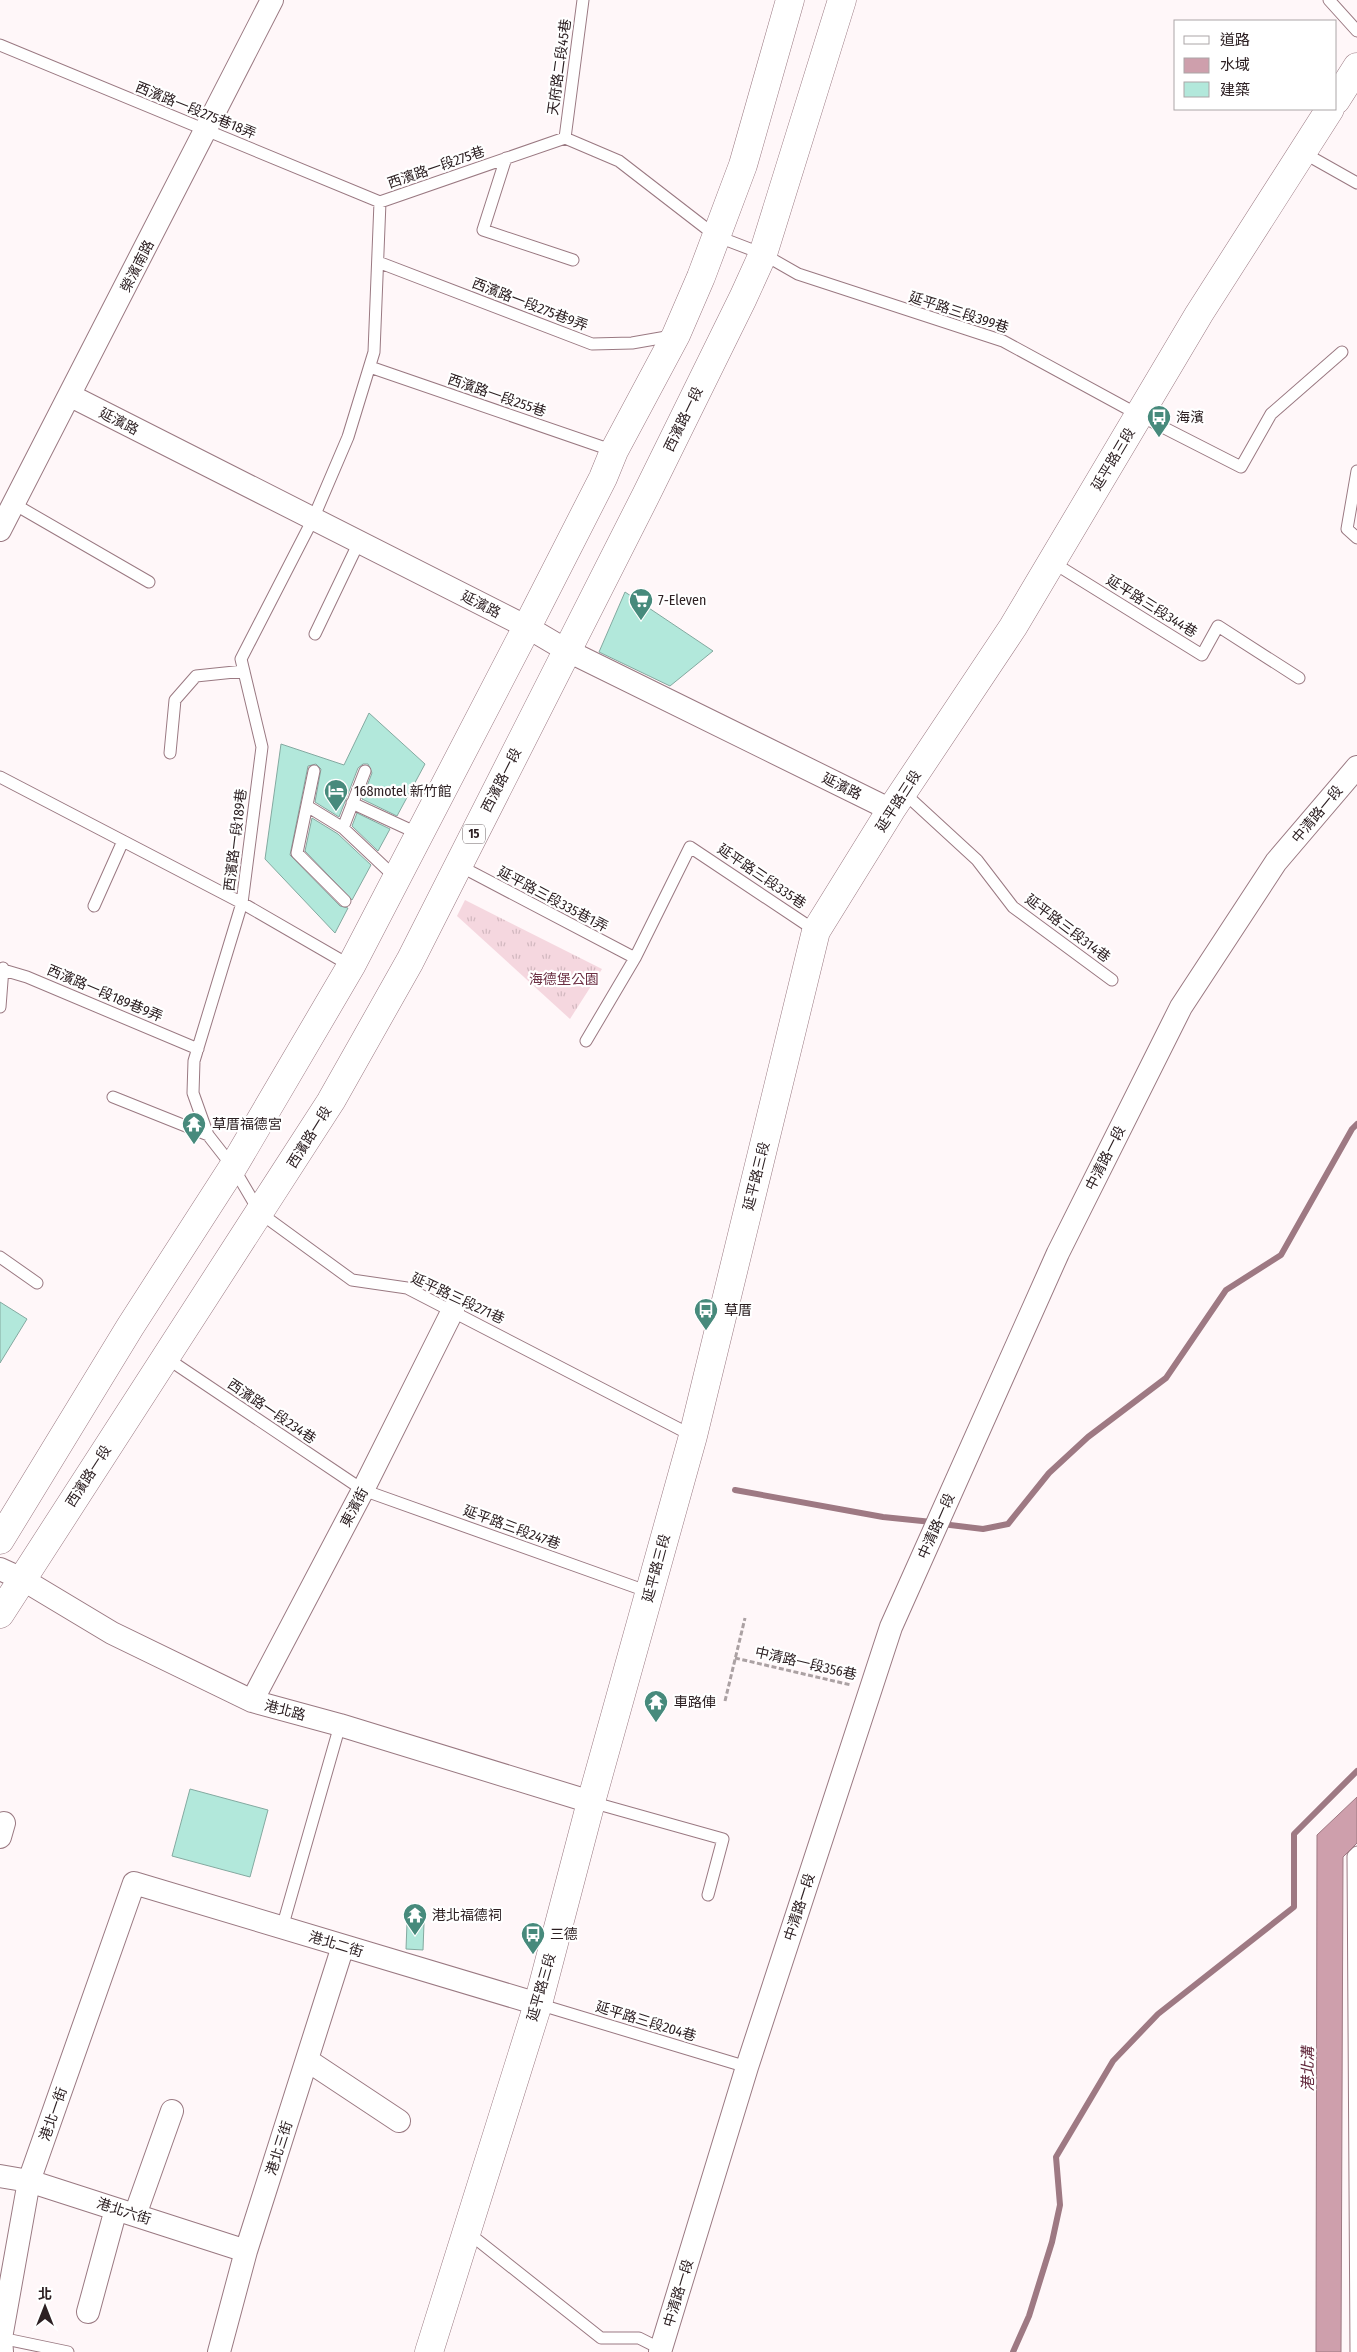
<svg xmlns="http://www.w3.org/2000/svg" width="1357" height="2352" font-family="'Fira Sans Condensed','Noto Sans TC',sans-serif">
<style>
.grass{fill:url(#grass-tufts)}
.water{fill:#ce9fac;stroke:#9e7983}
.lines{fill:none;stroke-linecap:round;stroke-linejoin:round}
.stream{stroke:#9e7983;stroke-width:6}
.building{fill:#b2e8db;stroke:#84a9a0}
.service-casing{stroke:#9a7982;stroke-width:13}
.minor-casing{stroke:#9a7982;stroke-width:24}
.tertiary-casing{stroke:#9a7982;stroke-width:29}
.primary-casing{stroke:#9a7982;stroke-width:29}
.path{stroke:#aba1a3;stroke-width:3;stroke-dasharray:5 2.5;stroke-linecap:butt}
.service{stroke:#fff;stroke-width:11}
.minor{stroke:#fff;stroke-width:22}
.tertiary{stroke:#fff;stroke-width:28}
.primary{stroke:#fff;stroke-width:28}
.labels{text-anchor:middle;stroke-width:4.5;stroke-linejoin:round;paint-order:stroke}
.shield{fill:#fff;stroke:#6c6365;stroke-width:1}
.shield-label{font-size:12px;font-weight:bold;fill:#2d2023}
.street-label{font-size:14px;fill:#2d2023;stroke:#fff}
.poi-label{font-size:14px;fill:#2d2023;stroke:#fff;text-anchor:start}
.park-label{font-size:14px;fill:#6c3044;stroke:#fff}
.water-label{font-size:15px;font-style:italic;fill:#60263a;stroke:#fff}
</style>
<defs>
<pattern id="grass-tufts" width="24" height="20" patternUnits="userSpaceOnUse" patternTransform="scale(1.25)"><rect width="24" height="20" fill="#f5d7df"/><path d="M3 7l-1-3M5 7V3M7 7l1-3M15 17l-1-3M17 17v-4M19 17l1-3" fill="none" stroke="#d2b8bf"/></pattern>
</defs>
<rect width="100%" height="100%" fill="#fff7f9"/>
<!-- grass -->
<path class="grass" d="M465,900L602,969L570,1019L457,916Z"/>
<!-- water -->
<path class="water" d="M1357,1797V1843L1343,1857L1341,2352H1316L1317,1835Z"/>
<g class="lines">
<!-- stream -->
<path class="stream" d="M735,1490L883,1517L932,1522
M942,1524L983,1529L1008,1524L1049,1473L1088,1437L1166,1378L1226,1290L1281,1255L1352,1129L1357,1124
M1013,2352L1029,2316L1052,2242L1060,2205L1056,2157L1113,2061L1158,2014L1294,1907V1834L1357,1771"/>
</g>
<!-- building -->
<path class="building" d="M625,592L713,651L670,686L599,652Z
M369,713L425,764L397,816L362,799L372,773L368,764H363L358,768L339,817L315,802L321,769L316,764L308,766L290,855L340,906L348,908L335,933L265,859L281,744L344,765Z
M357,813L390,829L378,851L352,826Z
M312,818L338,834L371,865L352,900L305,851Z
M0,1302L27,1319L0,1363Z
M190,1789L268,1810L250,1877L172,1856Z
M407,1923H424L423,1950L406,1949Z"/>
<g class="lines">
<!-- service casing -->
<g class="service-casing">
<path id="service" d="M1329,0L1357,31
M0,45L380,202
M565,138L583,0
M1302,152L1357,183
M506,158L483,230L573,260
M380,202L374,352L348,437L313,519L241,659L262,747L242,903L194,1061L193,1093L208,1135L233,1167L260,1213L352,1280L407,1288L693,1436
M380,202L565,138L619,161L716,236L763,254L798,274L1003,341L1139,415L1241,467L1271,414L1342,352
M378,262L592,344L632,343L672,336
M370,367L614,451
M1357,471L1347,529L1357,538
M14,504L149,582
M1052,562L1202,655L1218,626L1299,678
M315,634L359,542
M170,753L175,700L196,676L244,671
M314,771L297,853L345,901
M0,777L242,903L351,966
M903,792L977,860L1013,907L1112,980
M352,803L419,834
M307,806L343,828L365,771
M343,828L396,878
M458,865L635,958
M94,906L123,841
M0,969L27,977L198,1049
M0,1007L3,968
M586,1041L635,958L690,847L816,931
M113,1097L208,1135
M0,1257L37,1283
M165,1357L363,1490L649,1592
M591,1802L723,1839L708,1895
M282,1928L340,1725
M538,2004L747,2067
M466,2231L601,2338H639L663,2350
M1,2338L68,2352
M1356,2352L1353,1856L1357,1852"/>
</g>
<!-- minor casing -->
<g class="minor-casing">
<path id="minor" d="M71,396L527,627L566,650L891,810
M0,530L272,0
M0,1569L22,1579L112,1633L252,1701L340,1725L591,1802
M252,1701L363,1490L453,1310
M0,1837L4,1823
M307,2060L399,2121
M0,2176L29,2181L246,2251
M135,2215L172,2111
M88,2312L116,2209
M2,2352L1,2338L29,2181L134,1883L538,2004
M219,2352L246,2251L343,1946
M660,2352L747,2067L891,1627L1058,1253L1181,1007L1276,862L1357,767"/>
</g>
<!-- tertiary casing -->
<g class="tertiary-casing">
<path id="tertiary" d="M1336,100L1357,67
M429,2352L538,2004L591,1802L693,1436L816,931L891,810L1013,627L1199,314L1330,109"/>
</g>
<!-- primary casing -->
<g class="primary-casing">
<path id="primary" d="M0,1540L130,1327L233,1167L351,966L527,627L603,478L614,451L676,335L701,277L743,165L790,0
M0,1614L331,1101L410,961L646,495L743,298L763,254L842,0"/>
</g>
<!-- path -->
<path class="path" d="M735,1658L851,1685
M725,1701L745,1618"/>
<!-- service -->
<use href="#service" class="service"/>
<!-- minor -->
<use href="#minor" class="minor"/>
<!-- tertiary -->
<use href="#tertiary" class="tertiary"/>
<!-- primary -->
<use href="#primary" class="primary"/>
</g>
<!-- icons -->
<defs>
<g id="bus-pin" transform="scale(1.25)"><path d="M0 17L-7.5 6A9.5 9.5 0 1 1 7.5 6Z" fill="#478a7c" stroke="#fff"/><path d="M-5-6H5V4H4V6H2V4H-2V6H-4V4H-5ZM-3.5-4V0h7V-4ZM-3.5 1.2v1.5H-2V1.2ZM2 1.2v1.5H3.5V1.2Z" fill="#fff"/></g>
<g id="supermarket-pin" transform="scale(1.25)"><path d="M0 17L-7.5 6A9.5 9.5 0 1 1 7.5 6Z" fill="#478a7c" stroke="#fff"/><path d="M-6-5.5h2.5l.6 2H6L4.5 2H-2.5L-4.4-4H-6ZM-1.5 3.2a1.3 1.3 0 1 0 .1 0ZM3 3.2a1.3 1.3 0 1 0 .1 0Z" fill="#fff"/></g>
<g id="hotel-pin" transform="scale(1.25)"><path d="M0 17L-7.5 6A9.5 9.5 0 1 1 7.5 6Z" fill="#478a7c" stroke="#fff"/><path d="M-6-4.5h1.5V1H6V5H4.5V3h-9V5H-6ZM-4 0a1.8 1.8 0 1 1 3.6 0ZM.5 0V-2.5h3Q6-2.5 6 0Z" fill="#fff"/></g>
<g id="temple-pin" transform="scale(1.25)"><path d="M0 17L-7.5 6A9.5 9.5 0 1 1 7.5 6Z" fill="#478a7c" stroke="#fff"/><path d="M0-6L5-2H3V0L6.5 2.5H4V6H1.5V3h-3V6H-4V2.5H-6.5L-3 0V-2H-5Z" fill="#fff"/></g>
</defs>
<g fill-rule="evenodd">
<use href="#bus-pin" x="1159" y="417"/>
<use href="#supermarket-pin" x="641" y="600"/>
<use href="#hotel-pin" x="336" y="791"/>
<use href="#temple-pin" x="194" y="1124"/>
<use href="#bus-pin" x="706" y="1310"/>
<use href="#temple-pin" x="656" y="1702"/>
<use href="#temple-pin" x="415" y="1915"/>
<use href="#bus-pin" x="533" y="1934"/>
</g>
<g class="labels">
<!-- shield labels -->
<rect class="shield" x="463" y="824.5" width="22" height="19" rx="4"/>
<g class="shield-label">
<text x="474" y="838">15</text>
</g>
<!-- street labels -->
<g class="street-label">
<text transform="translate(559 67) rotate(-82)" y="5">天府路二段45巷</text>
<text transform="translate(196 110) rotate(22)" y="5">西濱路一段275巷18弄</text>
<text transform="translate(436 167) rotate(-19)" y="5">西濱路一段275巷</text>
<text transform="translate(137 266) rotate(-63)" y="5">榮濱南路</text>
<text transform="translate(530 304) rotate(21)" y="5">西濱路一段275巷9弄</text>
<text transform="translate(959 312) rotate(18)" y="5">延平路三段399巷</text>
<text transform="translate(497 395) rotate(19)" y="5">西濱路一段255巷</text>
<text transform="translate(683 419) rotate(-64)" y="5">西濱路一段</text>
<text transform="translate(119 421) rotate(27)" y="5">延濱路</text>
<text transform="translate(1113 459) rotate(-59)" y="5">延平路三段</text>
<text transform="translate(481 604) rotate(27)" y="5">延濱路</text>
<text transform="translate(1152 606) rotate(32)" y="5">延平路三段344巷</text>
<text transform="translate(501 780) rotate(-63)" y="5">西濱路一段</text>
<text transform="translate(842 786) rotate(26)" y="5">延濱路</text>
<text transform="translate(898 801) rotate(-57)" y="5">延平路三段</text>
<text transform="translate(1317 814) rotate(-50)" y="5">中清路一段</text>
<text transform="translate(235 840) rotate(-83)" y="5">西濱路一段189巷</text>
<text transform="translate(762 876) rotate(34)" y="5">延平路三段335巷</text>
<text transform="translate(553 899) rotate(28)" y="5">延平路三段335巷1弄</text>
<text transform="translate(1068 928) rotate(37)" y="5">延平路三段314巷</text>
<text transform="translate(105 993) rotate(23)" y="5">西濱路一段189巷9弄</text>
<text transform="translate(309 1137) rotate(-58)" y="5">西濱路一段</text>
<text transform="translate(1105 1158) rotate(-63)" y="5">中清路一段</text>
<text transform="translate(756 1176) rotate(-76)" y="5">延平路三段</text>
<text transform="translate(458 1298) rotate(25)" y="5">延平路三段271巷</text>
<text transform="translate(272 1411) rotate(34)" y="5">西濱路一段234巷</text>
<text transform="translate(88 1476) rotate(-57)" y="5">西濱路一段</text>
<text transform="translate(354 1507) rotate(-62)" y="5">東濱街</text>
<text transform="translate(936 1526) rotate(-66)" y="5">中清路一段</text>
<text transform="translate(512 1527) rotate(20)" y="5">延平路三段247巷</text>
<text transform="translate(656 1568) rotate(-75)" y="5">延平路三段</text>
<text transform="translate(806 1663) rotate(13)" y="5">中清路一段356巷</text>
<text transform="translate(285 1710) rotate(15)" y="5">港北路</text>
<text transform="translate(799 1907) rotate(-72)" y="5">中清路一段</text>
<text transform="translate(336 1944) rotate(17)" y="5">港北二街</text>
<text transform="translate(541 1987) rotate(-74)" y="5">延平路三段</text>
<text transform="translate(646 2021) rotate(17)" y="5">延平路三段204巷</text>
<text transform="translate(53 2114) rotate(-71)" y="5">港北一街</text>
<text transform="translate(279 2148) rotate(-72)" y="5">港北三街</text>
<text transform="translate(124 2211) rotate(18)" y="5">港北六街</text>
<text transform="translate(678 2293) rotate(-73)" y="5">中清路一段</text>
</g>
<!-- poi labels -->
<g class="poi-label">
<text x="1176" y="422">海濱</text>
<text x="658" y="605">7-Eleven</text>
<text x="354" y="796">168motel 新竹館</text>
<text x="212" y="1129">草厝福德宮</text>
<text x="724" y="1315">草厝</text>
<text x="674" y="1707">車路俥</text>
<text x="432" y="1920">港北福德祠</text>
<text x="550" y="1939">三德</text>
</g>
<!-- park labels -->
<g class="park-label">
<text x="564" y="984">海德堡公園</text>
</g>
<!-- water labels -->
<g class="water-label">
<text transform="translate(1308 2069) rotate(-90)" y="5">港北溝</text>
</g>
</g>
<!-- legend -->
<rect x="1174" y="20" width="162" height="90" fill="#ffffff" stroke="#aba6a7"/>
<rect x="1184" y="36" width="25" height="8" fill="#ffffff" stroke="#aba6a7"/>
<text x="1220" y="45" font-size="15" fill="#2d2023">道路</text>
<rect x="1184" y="58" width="25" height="15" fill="#ce9fac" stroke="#aba6a7"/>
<text x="1220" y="70" font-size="15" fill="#2d2023">水域</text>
<rect x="1184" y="82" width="25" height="15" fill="#b2e8db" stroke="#aba6a7"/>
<text x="1220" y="95" font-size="15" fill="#2d2023">建築</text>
<!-- north arrow -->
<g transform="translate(45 2307)" stroke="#ffffff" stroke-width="4" paint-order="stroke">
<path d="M0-4L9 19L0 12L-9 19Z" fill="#2d2023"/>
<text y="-8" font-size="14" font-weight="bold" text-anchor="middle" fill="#2d2023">北</text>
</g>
</svg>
